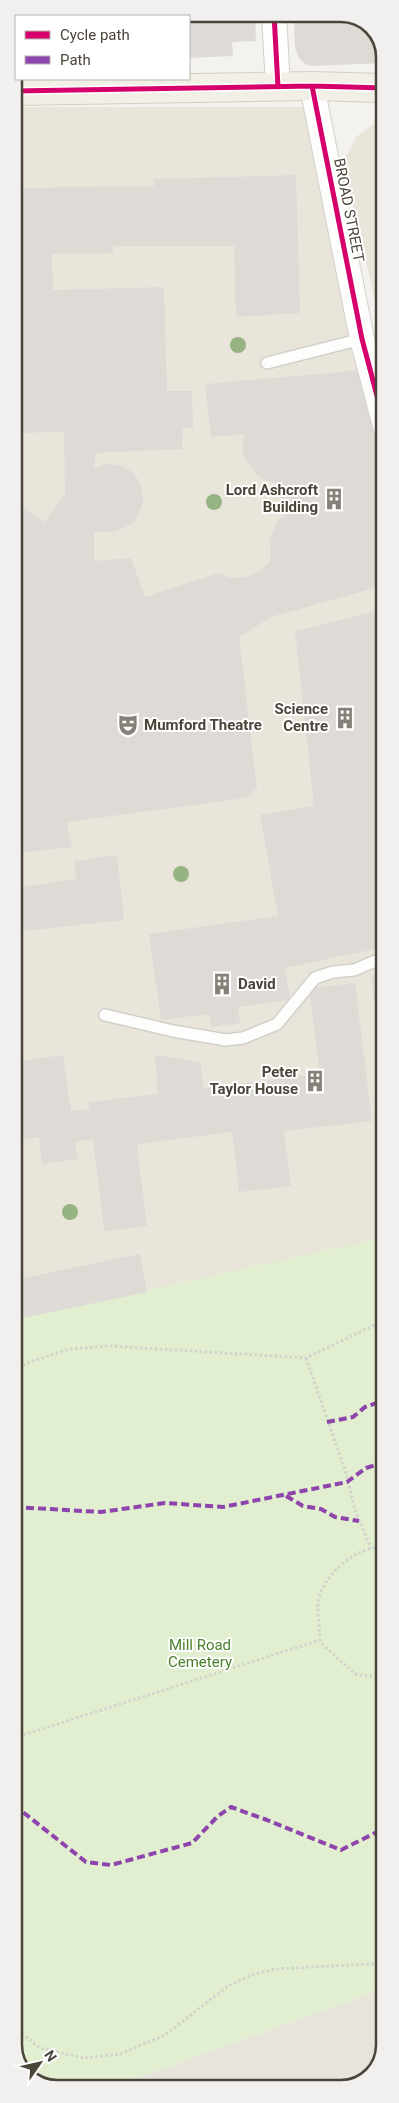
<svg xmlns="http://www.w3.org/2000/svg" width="399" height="2103" font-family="Roboto,sans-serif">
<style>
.residential{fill:#e7e4dc}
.education{fill:#eae5da}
.green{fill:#e1eecf}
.building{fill:#dedbd6}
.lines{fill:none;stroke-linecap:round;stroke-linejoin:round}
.lane-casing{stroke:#d2d0cb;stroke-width:14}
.street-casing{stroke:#d2d0cb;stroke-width:26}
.primary-casing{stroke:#d6cebb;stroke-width:30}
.path{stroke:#d3d2cc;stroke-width:3;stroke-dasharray:2.5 2.5;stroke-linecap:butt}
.lane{stroke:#fdfdfc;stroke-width:11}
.street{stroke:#fdfdfc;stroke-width:24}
.primary{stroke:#f2efe6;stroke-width:28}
.quiet{stroke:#8e44ad;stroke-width:4;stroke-dasharray:8 4;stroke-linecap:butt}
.cycleway-casing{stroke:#fff;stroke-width:8}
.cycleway{stroke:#d6006c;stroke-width:5}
.tree{fill:#96b382}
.labels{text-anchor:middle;stroke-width:4;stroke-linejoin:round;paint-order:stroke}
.street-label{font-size:15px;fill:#4b4439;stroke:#fff}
.poi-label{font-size:15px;font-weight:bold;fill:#4b4439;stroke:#fff;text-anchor:end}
.park-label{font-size:15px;fill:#4a7f2a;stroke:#fff}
.rim{fill:none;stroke:#4b4439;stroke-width:2.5}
</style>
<rect width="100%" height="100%" fill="#f4f2ee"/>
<!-- residential -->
<path class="residential" d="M385,1988V2045L374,2074L347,2089H107Z"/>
<!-- education -->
<path class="education" d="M14,107H307L352,318L385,452V1238L14,1320Z
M375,123H385V344L343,163L356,137Z"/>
<!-- green -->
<path class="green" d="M385,1237V1988L107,2089H52L27,2077L14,2051V1320Z"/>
<!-- building -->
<path class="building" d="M58,14H255L256,41L232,42L233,56L189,58V16H52Z
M347,14L372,26L385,52V63L311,66L305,64L299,58L295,48L294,20Z
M16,52V67H14V58Z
M296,175L300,313L236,317L234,246H113V253L52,254L53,290L164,287L167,391H192L193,428L183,427L182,449L96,453L94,468L106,464L119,465L130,470L137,478L142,490L143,503L134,522L124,528L113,532H94V561L131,558L145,597L219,573L228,577L239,578L249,576L259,571L269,563L271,552L269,541L277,521L287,515L277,483L266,481L257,475L244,458L242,446L245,434L211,437L205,384L362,370L385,462V585L271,617L239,637L257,788L246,798L67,822L72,847L14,854V650L16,649L14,521L21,507L45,522L65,494L64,432L14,433V188L154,186V179Z
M385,609V947L285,968L290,1000L238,1007L240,1023L211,1027L209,1014L161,1020L149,934L278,916L260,815L314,806L295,631Z
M117,855L124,920L14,932V888L76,879L74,861Z
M385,973V999L374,1001L371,975Z
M355,983L372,1121L284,1131L291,1186L239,1192L232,1132L137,1144L147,1226L104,1231L93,1139L75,1142L78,1159L42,1164L39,1137L14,1141V1062L63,1055L71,1111L89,1109V1102L158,1094L155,1055L200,1062L204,1088L320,1074L309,988Z
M140,1254L147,1292L14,1320V1280Z"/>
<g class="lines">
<!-- lane casing -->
<g class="lane-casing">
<path id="lane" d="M267,363L362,339
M105,1015L173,1031L226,1040L243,1038L277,1024L315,978L333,972L354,970L385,957"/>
</g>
<!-- street casing -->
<g class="street-casing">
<path id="street" d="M274,14L278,87
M312,86L362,339L385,426"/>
</g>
<!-- primary casing -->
<g class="primary-casing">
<path id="primary" d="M14,91L312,86L385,88"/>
</g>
<!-- path -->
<path class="path" d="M306,1358L346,1473L355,1510L371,1548
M14,1370L30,1362L69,1349L110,1346L306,1358L385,1320
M385,1549C380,1548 374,1547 369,1549C347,1555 320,1580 318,1604C317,1615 320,1628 320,1640L323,1645L355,1674L385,1678
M14,1738L320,1640
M14,2027L40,2048L84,2058L120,2054L165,2035L228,1986L251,1975L275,1969L371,1964L385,1961"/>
<!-- lane -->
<use href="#lane" class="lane"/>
<!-- street -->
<use href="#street" class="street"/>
<!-- primary -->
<use href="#primary" class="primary"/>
<!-- quiet -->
<path class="quiet" d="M327,1422L353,1417L365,1407L385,1400
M286,1496L303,1506L321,1509L335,1517L359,1521
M14,1507L101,1512L165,1503L223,1507L347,1482L366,1468L385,1462
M14,1805L86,1862L111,1865L192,1843L218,1816L231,1807L267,1820L341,1850L385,1828"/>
<!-- cycleway casing -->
<g class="cycleway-casing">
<path id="cycleway" d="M274,14L278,87
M312,86L362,339L385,426
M14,91L312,86L385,88"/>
</g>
<!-- cycleway -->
<use href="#cycleway" class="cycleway"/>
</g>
<!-- trees -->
<g class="tree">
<circle cx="238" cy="345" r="8"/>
<circle cx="214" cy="502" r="8"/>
<circle cx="181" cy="874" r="8"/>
<circle cx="70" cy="1212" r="8"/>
</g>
<!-- icons -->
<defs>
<g id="building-bare" transform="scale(1.725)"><path d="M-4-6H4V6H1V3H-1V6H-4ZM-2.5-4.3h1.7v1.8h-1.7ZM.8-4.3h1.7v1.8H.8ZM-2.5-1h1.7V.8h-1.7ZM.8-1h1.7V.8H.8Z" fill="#868178" stroke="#fff" stroke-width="2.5" paint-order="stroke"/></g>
<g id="theatre-bare" transform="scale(1.725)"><path d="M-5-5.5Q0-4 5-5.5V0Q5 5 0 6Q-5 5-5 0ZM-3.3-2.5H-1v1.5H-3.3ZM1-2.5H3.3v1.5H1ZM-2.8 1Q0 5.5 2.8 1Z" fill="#868178" stroke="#fff" stroke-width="2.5" paint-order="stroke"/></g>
</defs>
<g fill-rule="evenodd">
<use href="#building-bare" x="334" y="499"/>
<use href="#building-bare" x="345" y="718"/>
<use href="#theatre-bare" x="128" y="725"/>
<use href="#building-bare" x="222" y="984"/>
<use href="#building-bare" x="315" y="1081"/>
</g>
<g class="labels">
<!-- street labels -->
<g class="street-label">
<text transform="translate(349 210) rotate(79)" y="5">BROAD STREET</text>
</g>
<!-- poi labels -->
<g class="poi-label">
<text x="318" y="495">Lord Ashcroft<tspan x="318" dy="17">Building</tspan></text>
<text x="328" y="714">Science<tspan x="328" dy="17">Centre</tspan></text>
<text x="144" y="730" text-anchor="start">Mumford Theatre</text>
<text x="238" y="989" text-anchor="start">David</text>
<text x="298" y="1077">Peter<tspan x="298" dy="17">Taylor House</tspan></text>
</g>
<!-- park labels -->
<g class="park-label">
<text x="200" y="1650">Mill Road<tspan x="200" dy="17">Cemetery</tspan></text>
</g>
</g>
<!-- crop -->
<path d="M0 0H399V2103H0ZM57 22H341A35 35 0 0 1 376 57V2045A35 35 0 0 1 341 2080H57A35 35 0 0 1 22 2045V57A35 35 0 0 1 57 22Z" fill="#f1f0ef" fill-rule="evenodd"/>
<path class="rim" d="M57 22H341A35 35 0 0 1 376 57V2045A35 35 0 0 1 341 2080H57A35 35 0 0 1 22 2045V57A35 35 0 0 1 57 22Z"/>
<!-- legend -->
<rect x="15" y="15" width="175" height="65" fill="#ffffff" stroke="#b7b4b0"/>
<rect x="25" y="31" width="25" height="8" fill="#d6006c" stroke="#b7b4b0"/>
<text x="60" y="40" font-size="15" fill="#4b4439">Cycle path</text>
<rect x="25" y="56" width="25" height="8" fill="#8e44ad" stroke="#b7b4b0"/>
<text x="60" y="65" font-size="15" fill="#4b4439">Path</text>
<!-- north arrow -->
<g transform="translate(40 2063) rotate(56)" stroke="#ffffff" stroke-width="4" paint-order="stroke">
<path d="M0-4L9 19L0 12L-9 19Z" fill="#4b4439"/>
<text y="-8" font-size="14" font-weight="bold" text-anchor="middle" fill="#4b4439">N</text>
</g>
</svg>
